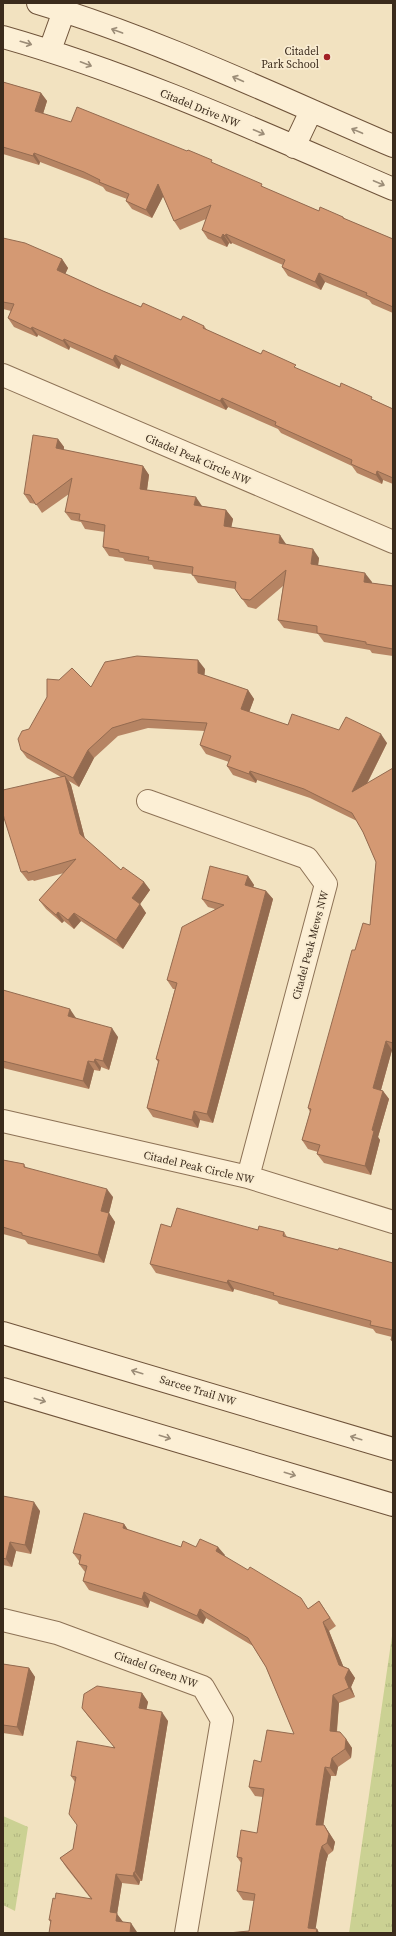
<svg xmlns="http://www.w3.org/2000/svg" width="396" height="1936" font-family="'Source Serif 4',serif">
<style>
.park{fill:url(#park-tufts)}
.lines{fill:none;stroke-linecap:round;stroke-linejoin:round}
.street-casing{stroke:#8d7256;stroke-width:24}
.secondary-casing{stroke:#6f533a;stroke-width:24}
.street{stroke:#fcefd5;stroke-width:22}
.secondary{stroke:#fcefd5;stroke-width:22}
.wall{fill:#b68463}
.shaded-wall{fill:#946b50}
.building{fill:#d49973;stroke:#946b50}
.oneway{stroke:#9c8d78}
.poi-dot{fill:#a22024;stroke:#f9ecd1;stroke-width:1.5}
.labels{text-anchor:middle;stroke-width:3.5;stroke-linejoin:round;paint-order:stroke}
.poi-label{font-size:11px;fill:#3b2b1c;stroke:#f9ecd1;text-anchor:end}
.street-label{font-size:11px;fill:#3b2b1c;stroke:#f9ecd1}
</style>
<defs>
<pattern id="park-tufts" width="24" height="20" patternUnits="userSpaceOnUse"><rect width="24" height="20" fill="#cbd193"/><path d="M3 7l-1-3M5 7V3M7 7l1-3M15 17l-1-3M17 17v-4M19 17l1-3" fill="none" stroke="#afb47e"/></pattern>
</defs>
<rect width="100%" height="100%" fill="#f2e2c0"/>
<!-- park -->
<path class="park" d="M393,1629V1933H349Z
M3,1816L28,1827L15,1911L3,1905Z"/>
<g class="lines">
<!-- street casing -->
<g class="street-casing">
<path id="street" d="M3,375L393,542
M148,801L307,858L326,884L248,1177
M3,1121L248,1177L393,1222
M3,1620L57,1633L203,1687L222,1720L186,1933"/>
</g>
<!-- secondary casing -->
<g class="secondary-casing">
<path id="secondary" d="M38,3C160,40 276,96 393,146
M3,37C137,75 265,134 393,189
M50,50L64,11
M294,147L311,111
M3,1333L393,1449
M3,1389L393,1505"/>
</g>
<!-- street -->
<use href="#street" class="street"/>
<!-- secondary -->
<use href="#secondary" class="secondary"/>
</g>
<!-- wall -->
<path class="wall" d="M3,82L41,93L47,101L43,114L214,164L265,188L319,211L343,217L345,219L393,239V313L372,304L369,300L325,282L321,290L288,276L282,267L283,265L232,243L231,244L229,243L227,247L208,239L202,230L206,219L180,230L174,221L163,196L152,218L132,209L126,201L127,199L106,191L103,187L90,181L40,162L39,165L3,154Z
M3,238L62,259L68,268L65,274L103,291L141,307L181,320L204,326L207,330L261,354L340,387L374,400L393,409V484L383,480L382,484L357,473L352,466L281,433L278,429L228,407L226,410L121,364L119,369L70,347L69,350L38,335L37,337L14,327L8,318L11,311L3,309Z
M58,439L64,447V450L143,466L149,475L147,490L202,506L226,510L233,519L231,527L286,544V545L319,558L318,565L372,582L371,583L393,586V656L372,653L370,650L324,642L318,634L284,628L278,620L283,586L256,609L248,607L235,589L198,583L192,574L154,569L152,565L125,561L123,558L109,556L103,547L105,532L85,529L81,522L71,520L65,512L69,494L42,513L36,504L30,503L24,494Z
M205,669L204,675L248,690L254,699L249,712L288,725L339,730L387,743L367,784L393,768V1050H392L381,1090L383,1091L389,1099L378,1137L380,1140L371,1175L324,1163L317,1154L318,1152L308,1149L302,1140L310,1112L308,1108L355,950L370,925L376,862L363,832L357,821L310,798L257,780L256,783L233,775L227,766L229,762L206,754L200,745L205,731L148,728L118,736L94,758L79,787L69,781L71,785L85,839L121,870L144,882L150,890L140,904L146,913L123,949L81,921L74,929L64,921L62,923L46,909L39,900L64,873L34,881L33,880L28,881L21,872L61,777L27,758L21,750L29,729L91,687Z
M248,876L254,885L253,887L266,891L273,899L213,1123L200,1120L198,1128L153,1117L147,1108L158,1062L156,1059L175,989H173L167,980L215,909L208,907L202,899Z
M3,990L76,1018L118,1037L109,1070L101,1067L100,1071L94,1070L89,1089L3,1068Z
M3,1160L24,1164L26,1168L113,1197L109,1213L115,1222L104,1263L28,1244L25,1240L3,1234Z
M171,1227L258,1230L284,1232L287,1237L338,1250L393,1263V1343L391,1340L392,1337L376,1333L373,1329L279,1304L277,1301L234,1289L233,1292L156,1273L150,1264Z
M3,1496L40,1511L31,1554L16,1551L12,1567L3,1565Z
M124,1524L128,1530L181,1547H218L224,1556L308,1609L319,1601L336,1626L329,1631L343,1666L349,1669L355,1678L351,1687L355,1697L339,1703L337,1732L346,1739L352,1748L351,1758L338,1767L336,1776H331L323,1825H324L330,1834L335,1842L333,1851L328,1855L326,1862L315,1929H317L319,1933H228L249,1931L254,1901L243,1900L237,1891L241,1863L237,1857L257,1833L263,1797L255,1796L249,1787L261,1762L294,1734L266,1667L253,1646L206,1618L203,1624L150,1601L148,1608L89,1590L83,1581L85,1572L79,1564V1561L73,1553Z
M3,1664L29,1668L35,1677L23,1736L3,1733Z
M142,1693L148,1702L146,1709L168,1721L142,1881H140L139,1885L122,1883L117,1914L123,1922L137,1932L51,1923L49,1920L91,1899L66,1867L60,1858L73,1849L77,1825L75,1782L71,1776L114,1747L88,1716L82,1708Z"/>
<!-- shaded-wall -->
<path class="shaded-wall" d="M41,93L47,101L41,120L35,111Z
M34,153L40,162L39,165L33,156Z
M158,184L165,193L152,218L146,210Z
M223,234L229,243L227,247L221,238Z
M226,234L232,243L231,244L225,236Z
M62,259L68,268L63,279L57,270Z
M319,273L325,282L321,290L315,282Z
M32,327L38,335L37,337L31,329Z
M64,339L70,347L69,350L63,341Z
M115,355L121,364L119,369L113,360Z
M222,398L228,407L226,410L220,401Z
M58,439L64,447L63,457L56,448Z
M143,466L149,475L146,497L140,489Z
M377,471L383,480L382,484L376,475Z
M196,497L202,506L200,514L194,505Z
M226,510L233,519L230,534L224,526Z
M280,535L286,544L285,552L279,543Z
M313,549L319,558L317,573L311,564Z
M365,573L372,582L370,591L364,582Z
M198,660L205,669L204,681L198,673Z
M248,690L254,699L247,718L241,709Z
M381,734L387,743L358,801L352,792Z
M88,750L94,758L79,787L73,778Z
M250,771L257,780L256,783L249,774Z
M65,776L71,785L86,843L80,834Z
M248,876L254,885L251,894L245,885Z
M144,882L150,890L138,907L132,898Z
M266,891L273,899L213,1123L207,1114Z
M140,904L146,913L123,949L116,940Z
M58,912L64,921L62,923L56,915Z
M74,913L81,921L74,929L68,920Z
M70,1009L76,1018L74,1025L68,1016Z
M112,1028L118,1037L109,1070L103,1061Z
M386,1041L392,1050L379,1097L373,1088Z
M95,1059L101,1067L100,1071L94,1062Z
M88,1061L94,1070L89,1089L83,1081Z
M383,1091L389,1099L378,1137L380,1140L371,1175L365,1166L372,1130Z
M194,1111L200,1120L198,1128L192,1120Z
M107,1189L113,1197L109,1213L115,1222L104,1263L98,1255L101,1211Z
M228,1280L234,1289L233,1292L227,1283Z
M34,1502L40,1511L31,1554L25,1545Z
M124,1524L130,1533L123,1528Z
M10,1542L16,1551L12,1567L6,1559Z
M218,1547L225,1555L223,1560L216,1551Z
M144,1592L150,1601L148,1608L142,1599Z
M200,1609L206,1618L203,1624L197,1616Z
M323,1622L329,1631L346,1673L339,1665Z
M29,1668L35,1677L23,1736L17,1727Z
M349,1669L355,1678L351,1687L355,1697L349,1688L345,1678Z
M142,1693L148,1702L145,1717L139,1708Z
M333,1695L339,1703L336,1739L330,1731Z
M162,1712L168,1721L142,1881L135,1872Z
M346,1739L352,1748L351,1758L345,1749Z
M332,1758L338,1767L336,1776L330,1768Z
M325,1767L331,1776L322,1834L316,1825Z
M324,1825L335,1842L333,1851L327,1843Z
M322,1846L328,1855L326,1862L315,1933L308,1928L320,1853Z
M134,1872L140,1881L139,1885L133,1876Z
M116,1874L122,1883L117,1914L123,1922L122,1929L110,1912Z
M131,1923L137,1932V1933H130Z
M317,1929L319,1933H316Z"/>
<!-- building -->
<path class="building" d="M3,82L41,93L35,111L71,122L77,107L187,151L188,150L212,160L211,162L262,184L261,186L319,211L320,207L343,217V218L393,239V307L366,295L367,293L319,273L315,282L282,267L285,260L226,234L225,236L223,234L221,238L202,230L211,205L174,221L158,184L146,210L126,201L129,194L99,182L100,180L84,172L34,153L33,156L3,147Z
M3,238L25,243L62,259L57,270L103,291L141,307L143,303L181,320L183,316L204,326L203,328L261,354L263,350L296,365L294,367L340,387L341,383L372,397L371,399L393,409V478L377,471L376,475L351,464L352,460L275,425L276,422L222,398L220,401L115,355L113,360L64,339L63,341L32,327L31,329L8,318L14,304L3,302Z
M33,435L58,439L56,448L143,466L140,489L196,497L194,505L226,510L224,526L280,535L279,543L313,549L311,564L365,573L364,582L393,586V649L366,644V642L317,633V626L278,620L286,570L250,600L242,599L235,589L236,582L192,575L193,567L148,560L149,557L119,552V550L103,547L105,525L79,520L80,514L65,512L72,478L36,505L30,495L24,494Z
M137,656L198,660V673L248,690L241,709L288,725L292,714L339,730L346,717L381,734L352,792L393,768V1043L386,1041L373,1088L383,1091L372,1130L374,1131L365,1166L317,1154L320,1145L302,1140L311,1109L308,1108L352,950H355L363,923L370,925L376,862L363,832L352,813L304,789L250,771L249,774L227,766L231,756L200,745L207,723L142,719L112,728L88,750L73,778L21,750L18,739L22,731L29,729L47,697V679L59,680L72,668L91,687L105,662Z
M65,776L80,834L121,870L123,867L144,882L132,898L140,904L116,940L74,913L68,920L58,912L56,915L39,900L76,859L28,873L27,871L21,872L4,818L3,813V790Z
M210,866L248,876L245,885L266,891L207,1114L194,1111L192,1120L147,1108L159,1060L156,1059L177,983L167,980L182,927L224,905L202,899Z
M3,990L70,1009L68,1016L112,1028L103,1061L95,1059L94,1062L88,1061L83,1081L3,1061Z
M3,1160L24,1164V1167L107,1189L101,1211L109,1213L98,1255L22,1235V1233L3,1227Z
M177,1208L258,1230L259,1226L284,1232L283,1236L338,1250L339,1248L393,1263V1330L370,1325L371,1321L273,1295L274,1293L228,1280L227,1283L150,1264L161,1224L171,1227Z
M393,1332V1340H391Z
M3,1496L34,1502L25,1545L10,1542L6,1559L3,1558Z
M84,1513L124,1524L123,1528L181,1547L183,1541L196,1547L200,1539L218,1547L216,1551L248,1570L250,1567L301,1598L308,1609L319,1601L330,1618L323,1622L339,1665L349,1669L345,1678L349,1688L333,1695L330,1731L340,1732L346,1739L345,1749L332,1758L330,1768L325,1767L316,1825H324L329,1834L327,1843L322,1846L320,1853L308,1928L317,1929L316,1933H228L249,1931L255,1894L237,1891L242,1858L237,1857L241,1830L257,1833L264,1789L249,1787L254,1760L261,1762L267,1730L294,1734L266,1667L248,1638L200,1609L197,1616L144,1592L142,1599L83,1581L87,1566L79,1564L81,1555L73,1553Z
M3,1664L29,1668L17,1727L3,1725Z
M97,1686L142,1693L139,1708L162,1712L135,1872H134L133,1876L116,1874L110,1912L117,1913L116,1921L131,1923L130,1933H49L51,1920H49L53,1898L55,1899L56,1893L92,1899L60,1858L73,1849L77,1825L69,1814L76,1777L71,1776L77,1741L115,1748L82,1708L84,1694Z"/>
<!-- one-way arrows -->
<defs><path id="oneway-shaft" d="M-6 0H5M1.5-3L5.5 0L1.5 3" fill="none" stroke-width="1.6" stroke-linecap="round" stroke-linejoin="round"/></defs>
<g class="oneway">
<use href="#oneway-shaft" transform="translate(117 31) rotate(-160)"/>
<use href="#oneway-shaft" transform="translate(26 43) rotate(16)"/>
<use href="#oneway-shaft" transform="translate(86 64) rotate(21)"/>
<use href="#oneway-shaft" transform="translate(238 79) rotate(-156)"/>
<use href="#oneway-shaft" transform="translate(357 131) rotate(-157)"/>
<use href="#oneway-shaft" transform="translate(259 132) rotate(23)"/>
<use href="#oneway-shaft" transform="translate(379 183) rotate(23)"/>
<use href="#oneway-shaft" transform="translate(137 1372) rotate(-163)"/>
<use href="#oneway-shaft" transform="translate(40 1400) rotate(17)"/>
<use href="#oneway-shaft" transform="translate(165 1437) rotate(17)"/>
<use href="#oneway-shaft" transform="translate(356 1438) rotate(-163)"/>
<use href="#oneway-shaft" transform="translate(290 1474) rotate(17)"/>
</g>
<!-- markers -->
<circle class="poi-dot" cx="327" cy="57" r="4"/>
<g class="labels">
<!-- poi labels -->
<g class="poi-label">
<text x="319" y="55">Citadel<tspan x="319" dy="13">Park School</tspan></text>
</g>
<!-- street labels -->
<g class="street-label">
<text transform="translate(200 108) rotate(22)" y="4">Citadel Drive NW</text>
<text transform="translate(198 459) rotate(23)" y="4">Citadel Peak Circle NW</text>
<text transform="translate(310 945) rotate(-75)" y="4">Citadel Peak Mews NW</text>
<text transform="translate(199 1167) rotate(13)" y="4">Citadel Peak Circle NW</text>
<text transform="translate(198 1390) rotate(17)" y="4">Sarcee Trail NW</text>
<text transform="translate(156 1669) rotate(20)" y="4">Citadel Green NW</text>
</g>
</g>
<!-- border -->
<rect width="396" height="1936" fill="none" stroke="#3b2b1c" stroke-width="8"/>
</svg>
